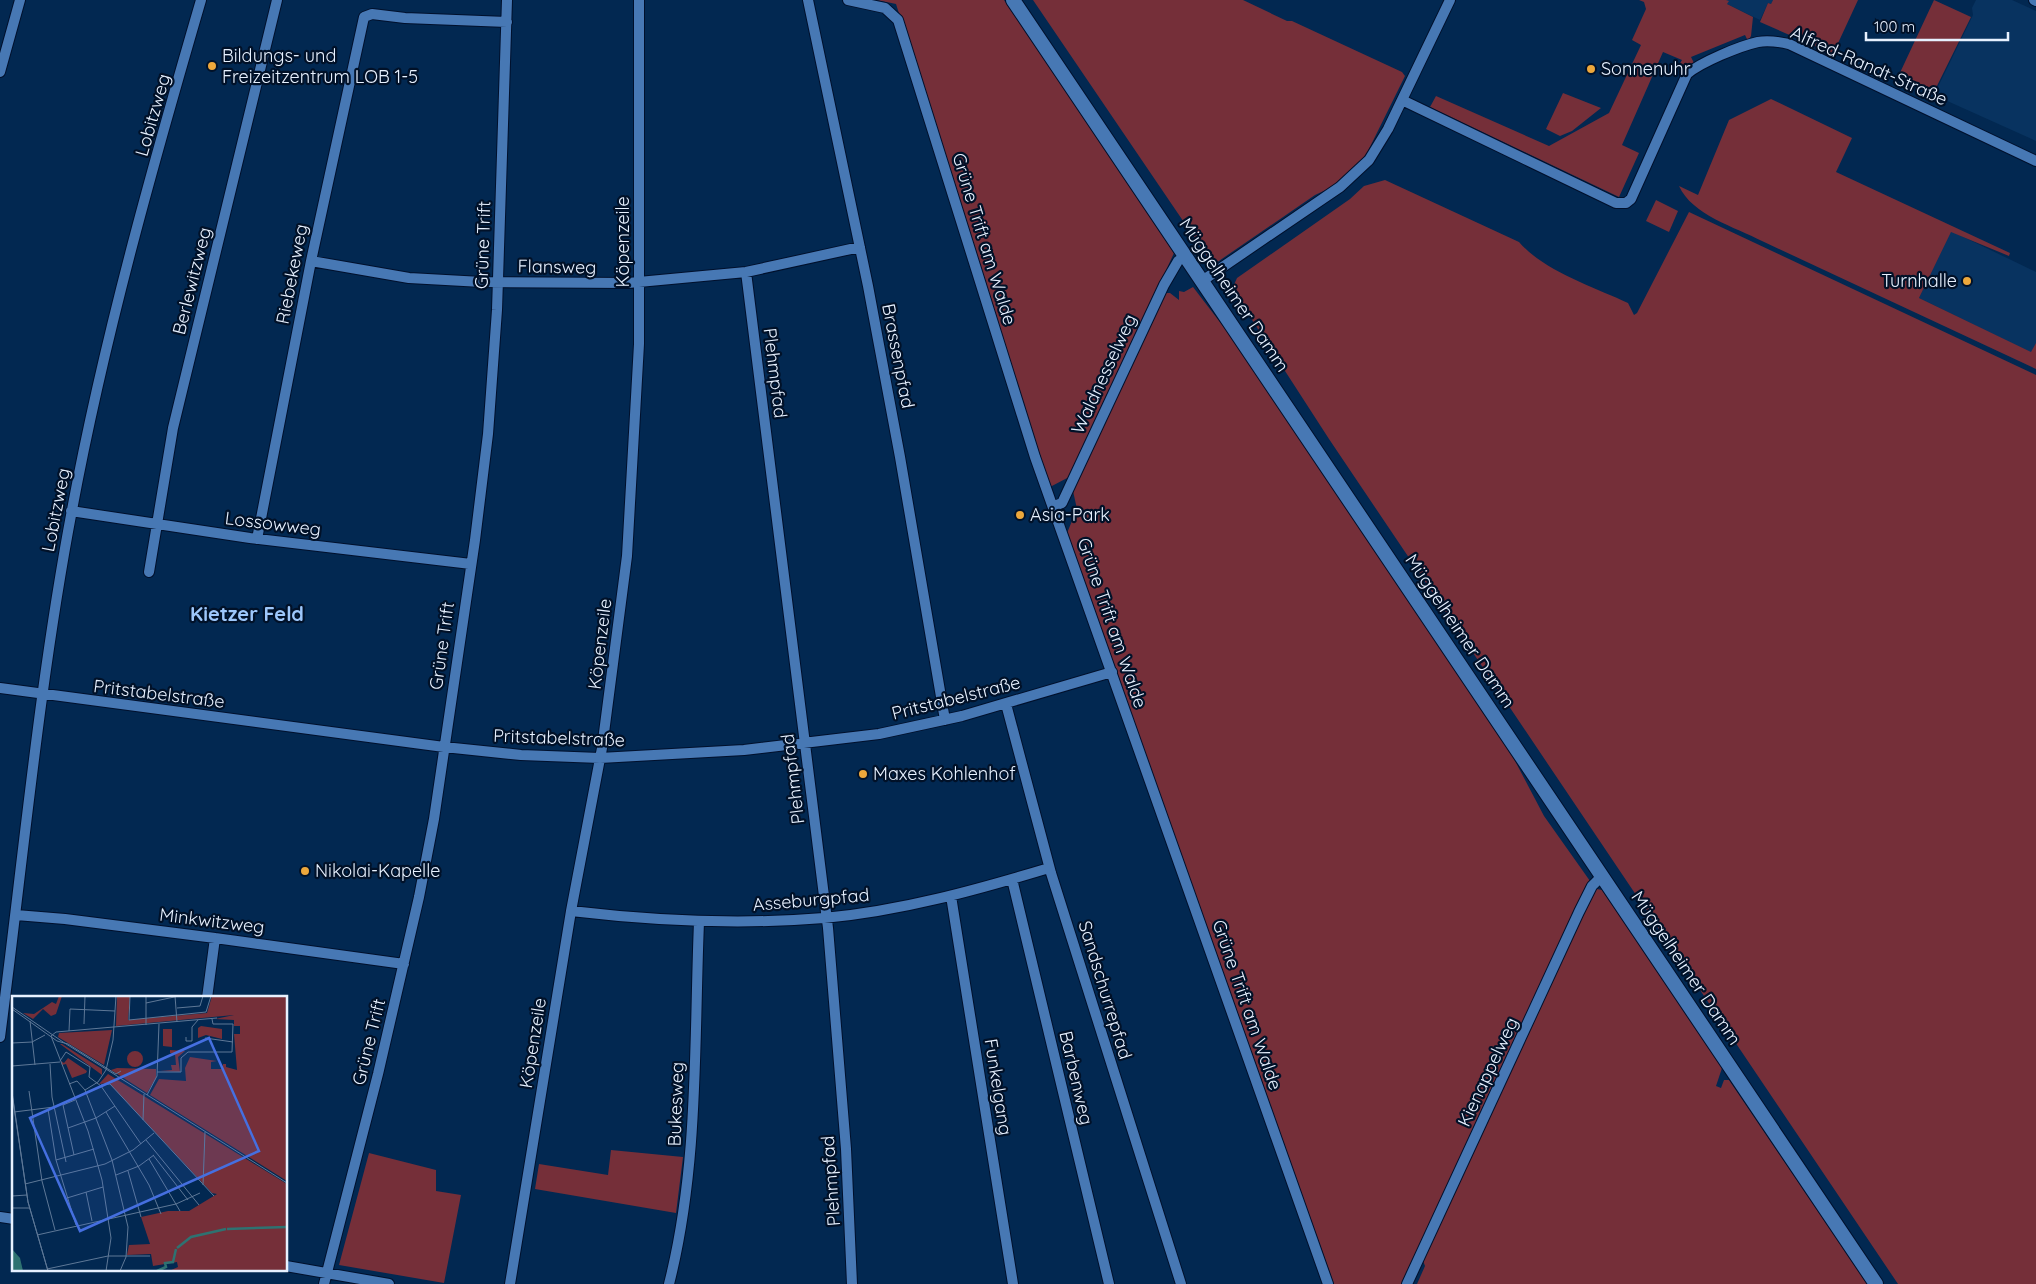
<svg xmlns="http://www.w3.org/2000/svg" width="2036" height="1284" font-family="Quicksand,sans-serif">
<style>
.built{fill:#083360}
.green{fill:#752f39}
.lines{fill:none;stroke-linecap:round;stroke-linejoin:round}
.minor-casing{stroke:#00102c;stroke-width:12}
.secondary-casing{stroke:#00102c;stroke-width:16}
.minor{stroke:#4778b4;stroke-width:10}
.secondary{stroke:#4778b4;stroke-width:14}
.poi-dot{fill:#eda83c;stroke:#011128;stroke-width:2}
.labels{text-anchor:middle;stroke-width:4.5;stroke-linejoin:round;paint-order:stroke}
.poi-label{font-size:18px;fill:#e7f1ff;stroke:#011128;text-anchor:start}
.street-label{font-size:18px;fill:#e7f1ff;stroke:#011128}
.quarter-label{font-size:20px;font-weight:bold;fill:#9dc7fb;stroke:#011128}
.inset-river{fill:none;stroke:#2e7271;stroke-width:2.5}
.inset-road{fill:none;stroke:#5e7897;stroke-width:1}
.view{fill:#456fe0;fill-opacity:0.15;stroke:#456fe0;stroke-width:2.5}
.inset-edge{fill:none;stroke:#e7f1ff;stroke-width:2.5}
</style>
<rect width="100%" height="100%" fill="#022851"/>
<!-- built -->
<path class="built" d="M1726,0H1773L1771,4L1768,3L1760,20L1727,4Z
M1976,0H2012L2036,11V141L1934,95L1973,15L1972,8Z
M1951,231L2036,272V355L1919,298Z"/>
<!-- green -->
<path class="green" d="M877,0H1004L1174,253L1071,476L1050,487L896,4Z
M1033,0H1243L1287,21H1292L1402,72L1405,76L1366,155L1343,182L1315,195L1213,265Z
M1639,0H1726L1729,1L1727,4L1753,17L1751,36L1748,41L1745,35L1691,57L1694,63L1688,67L1679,65L1682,60L1663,52L1622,145L1639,153L1619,197L1430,107L1436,96L1549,146L1609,113L1641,45L1632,40L1646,9L1644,2Z
M1773,0H1858L1833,54L1760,22L1768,3L1771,4Z
M1934,0L1971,17L1933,94L1898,77Z
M1563,93L1601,108L1572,131L1560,136L1546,129Z
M1771,99L1852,138L1836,172L2010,253L2009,256L1951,232L1919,298L2031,352L2036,343V369L1762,241C1735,227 1692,215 1679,186L1698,195L1729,120Z
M1385,180L1519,242C1544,271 1594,287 1628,303L1634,315L1637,313L1689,212L2036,375V1284H1898L1329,439L1232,289L1237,278L1350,199L1364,186Z
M1656,200L1678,211L1669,232L1646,221Z
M1193,287L1236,343L1514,759L1544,816L1590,881L1403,1284H1334L1067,533L1077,509L1073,491L1079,473L1165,293H1170L1179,300V291L1184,292Z
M1597,889L1602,890L1722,1068L1716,1086L1721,1088L1724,1080H1729L1867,1284H1417L1425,1266L1422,1258L1594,891Z
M611,1150L683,1157L676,1213L535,1189L539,1164L608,1175Z
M369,1153L436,1170V1191L461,1195L444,1283L339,1265Z"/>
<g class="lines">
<!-- minor casing -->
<g class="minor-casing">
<path id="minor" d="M808,0L868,286L900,457L945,720
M848,0L885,8L898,20L1035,457L1328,1284
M2034,0L2036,1
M0,72L20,0
M1402,100L1616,203H1626L1631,199L1687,74C1701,62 1740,46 1758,42C1768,40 1780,42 1789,44L2036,161
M311,261L409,278L482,282L628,283L746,272L860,247
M746,272L828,928L846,1149L852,1284
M1202,281L1340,187L1369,160L1388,129L1450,0
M1054,506L1062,503L1164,285L1178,261L1186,256
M71,511L250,538L471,564
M257,539L311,261L364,17L372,14L405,18L507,22
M149,572L173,428L277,0
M0,688L444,747L521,755L600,758L744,750L879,734L962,716L1112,672
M1006,704L1051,873L1181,1284
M1012,879L1109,1284
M951,896L1013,1284
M571,911C656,921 739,925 824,918C901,911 976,890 1049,868
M16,915L65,919L215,938L404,964
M207,998L215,938
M0,1037C23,861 39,684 72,510C104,338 152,168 201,0
M0,1217L14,1219
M286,1266L389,1284
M324,1284L378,1074L419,897L434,819L475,540L488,434L497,310L507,0
M510,1284L571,911L602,748L627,556L639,344V0
M669,1284C699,1166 694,1043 699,922
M1407,1284L1579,912L1592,886L1602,876"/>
</g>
<!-- secondary casing -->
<g class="secondary-casing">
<path id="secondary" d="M1013,0L1876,1284"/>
</g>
<!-- minor -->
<use href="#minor" class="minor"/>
<!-- secondary -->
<use href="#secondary" class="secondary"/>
</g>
<!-- markers -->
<g class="poi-dot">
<circle cx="212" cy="66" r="5"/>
<circle cx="1591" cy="69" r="5"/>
<circle cx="1967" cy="281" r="5"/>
<circle cx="1020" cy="515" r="5"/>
<circle cx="863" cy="774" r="5"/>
<circle cx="305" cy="871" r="5"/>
</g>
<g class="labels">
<!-- poi labels -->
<g class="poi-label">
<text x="222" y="62">Bildungs- und<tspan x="222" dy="21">Freizeitzentrum LOB 1-5</tspan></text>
<text x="1601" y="75">Sonnenuhr</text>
<text x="1957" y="287" text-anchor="end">Turnhalle</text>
<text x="1030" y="521">Asia-Park</text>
<text x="873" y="780">Maxes Kohlenhof</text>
<text x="315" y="877">Nikolai-Kapelle</text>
</g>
<!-- street labels -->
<g class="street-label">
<text transform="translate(1869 66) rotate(24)" y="6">Alfred-Randt-Straße</text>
<text transform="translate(153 115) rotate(-74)" y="6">Lobitzweg</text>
<text transform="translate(984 239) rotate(73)" y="6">Grüne Trift am Walde</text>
<text transform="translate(623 242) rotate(-90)" y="6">Köpenzeile</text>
<text transform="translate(483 245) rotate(-88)" y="6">Grüne Trift</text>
<text transform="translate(557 267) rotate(1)" y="6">Flansweg</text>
<text transform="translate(292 274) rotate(-79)" y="6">Riebekeweg</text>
<text transform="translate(192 281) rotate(-76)" y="6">Berlewitzweg</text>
<text transform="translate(1234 295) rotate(56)" y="6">Müggelheimer Damm</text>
<text transform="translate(898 356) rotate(79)" y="6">Brassenpfad</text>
<text transform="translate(775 373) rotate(83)" y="6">Plehmpfad</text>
<text transform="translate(1104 374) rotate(-65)" y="6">Waldnesselweg</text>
<text transform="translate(56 510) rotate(-79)" y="6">Lobitzweg</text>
<text transform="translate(273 524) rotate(7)" y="6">Lossowweg</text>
<text transform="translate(1112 623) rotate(71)" y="6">Grüne Trift am Walde</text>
<text transform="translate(1460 631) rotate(56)" y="6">Müggelheimer Damm</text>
<text transform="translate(600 644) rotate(-83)" y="6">Köpenzeile</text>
<text transform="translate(442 646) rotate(-82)" y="6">Grüne Trift</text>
<text transform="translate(159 694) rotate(7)" y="6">Pritstabelstraße</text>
<text transform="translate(956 698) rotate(-14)" y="6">Pritstabelstraße</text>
<text transform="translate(559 738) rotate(2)" y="6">Pritstabelstraße</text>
<text transform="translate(793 779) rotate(-97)" y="6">Plehmpfad</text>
<text transform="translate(811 900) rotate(-5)" y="6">Asseburgpfad</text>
<text transform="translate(212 921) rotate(7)" y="6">Minkwitzweg</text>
<text transform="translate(1686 968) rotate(56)" y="6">Müggelheimer Damm</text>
<text transform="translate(1105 990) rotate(73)" y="6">Sandschurrepfad</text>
<text transform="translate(1247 1005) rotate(71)" y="6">Grüne Trift am Walde</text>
<text transform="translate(369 1042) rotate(-76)" y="6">Grüne Trift</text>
<text transform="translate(533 1043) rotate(-81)" y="6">Köpenzeile</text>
<text transform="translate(1488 1072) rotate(-65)" y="6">Kienappelweg</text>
<text transform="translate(1076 1078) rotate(77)" y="6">Barbenweg</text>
<text transform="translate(998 1087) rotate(81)" y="6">Funkelgang</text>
<text transform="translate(676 1104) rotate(-88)" y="6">Bukesweg</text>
<text transform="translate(831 1181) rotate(-94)" y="6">Plehmpfad</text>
</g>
<!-- quarter labels -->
<g class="quarter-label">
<text x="247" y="621">Kietzer Feld</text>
</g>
</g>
<!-- overview -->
<g transform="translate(12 996)">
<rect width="275" height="275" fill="#022851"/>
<path d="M47,0H50L44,18L39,20L31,13L21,23L11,17L22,18L40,6L44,8ZM105,0H118L116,24L195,17L200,0H275V185L138,99L147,83L174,85L173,72L178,61L205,65L199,66V73H210L211,68H214V71L225,74L222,38H228V30H222V24L203,23L222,19L104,30ZM189,30L210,33V43L194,39L186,42V32ZM151,33H160V51L151,50ZM100,34L92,69L46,41L47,37ZM48,48H50L90,73V79ZM158,54L173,55L166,61L168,76L148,75L160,74L159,69H164L163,58L158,57ZM115 63a8 8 0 1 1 16 0a8 8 0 1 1-16 0ZM56,62L75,75L74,77L60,82L54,68L50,69L49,65L52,67ZM105,72L144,73V82L135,97L99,74ZM96,78L275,188V275H157L166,271L165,266L141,270L139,258L115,259L117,249L138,248L129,221L156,215H177L205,198L200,197L97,87L87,88Z" fill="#752f39"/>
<path d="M0,253L8,262L11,275H0Z" fill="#2e7271"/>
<path class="inset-river" d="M215,233L275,231M165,252L179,241L214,233M145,275L154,271L153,267L161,266L164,253"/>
<path class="inset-road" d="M118,0L117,24L194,16L199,0M163,0L165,26M134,7L167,0M0,11L51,46L275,187M165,12L188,10L191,0M0,13L45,45L56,48L104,78L109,75M18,25L23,69M72,28L73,0M134,29V0M57,35L58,13L103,15M174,41V45H180V31L186,24M193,42L221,46M0,47L20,46L33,39M48,65L54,56L78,71L77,81L89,90L129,148M38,68L40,101L54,166M0,70L48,66M94,74L101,44L104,0M145,76H169V62L176,56H220L221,28H201L200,23M57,88L65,85L73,94L100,164L116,231L114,261L108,275M89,89L98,88L202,200M73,94L86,86L94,74M17,95L30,185L43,234M0,96L16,206L36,275M0,98L16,206L36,275M135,99L145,80L147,28M36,113L44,164L64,229M2,116L42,111M94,116L137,189L149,218M131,124L132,98M56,132L84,122L103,110M134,144L187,209M62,159L51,109L63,104M141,159L176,204M137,163L168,215M44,164L82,153M116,175L129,221M104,179L127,170L142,159M13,188L93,168L121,154L142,137M191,189L193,136M74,196L80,225M0,200L15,199M55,202L91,191M0,212H18M25,239L164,208L188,197M35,273L96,260H138M94,275L99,242L90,184L76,135L39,40L44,36L205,22"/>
<path class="view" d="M197,42L247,155L68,235L18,122Z"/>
<rect width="275" height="275" class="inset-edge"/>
</g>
<!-- scale -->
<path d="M1866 32v8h142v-8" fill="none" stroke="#e7f1ff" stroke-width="2.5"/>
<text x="1874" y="32" font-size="15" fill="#e7f1ff" stroke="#011128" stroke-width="4" paint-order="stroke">100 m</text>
</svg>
